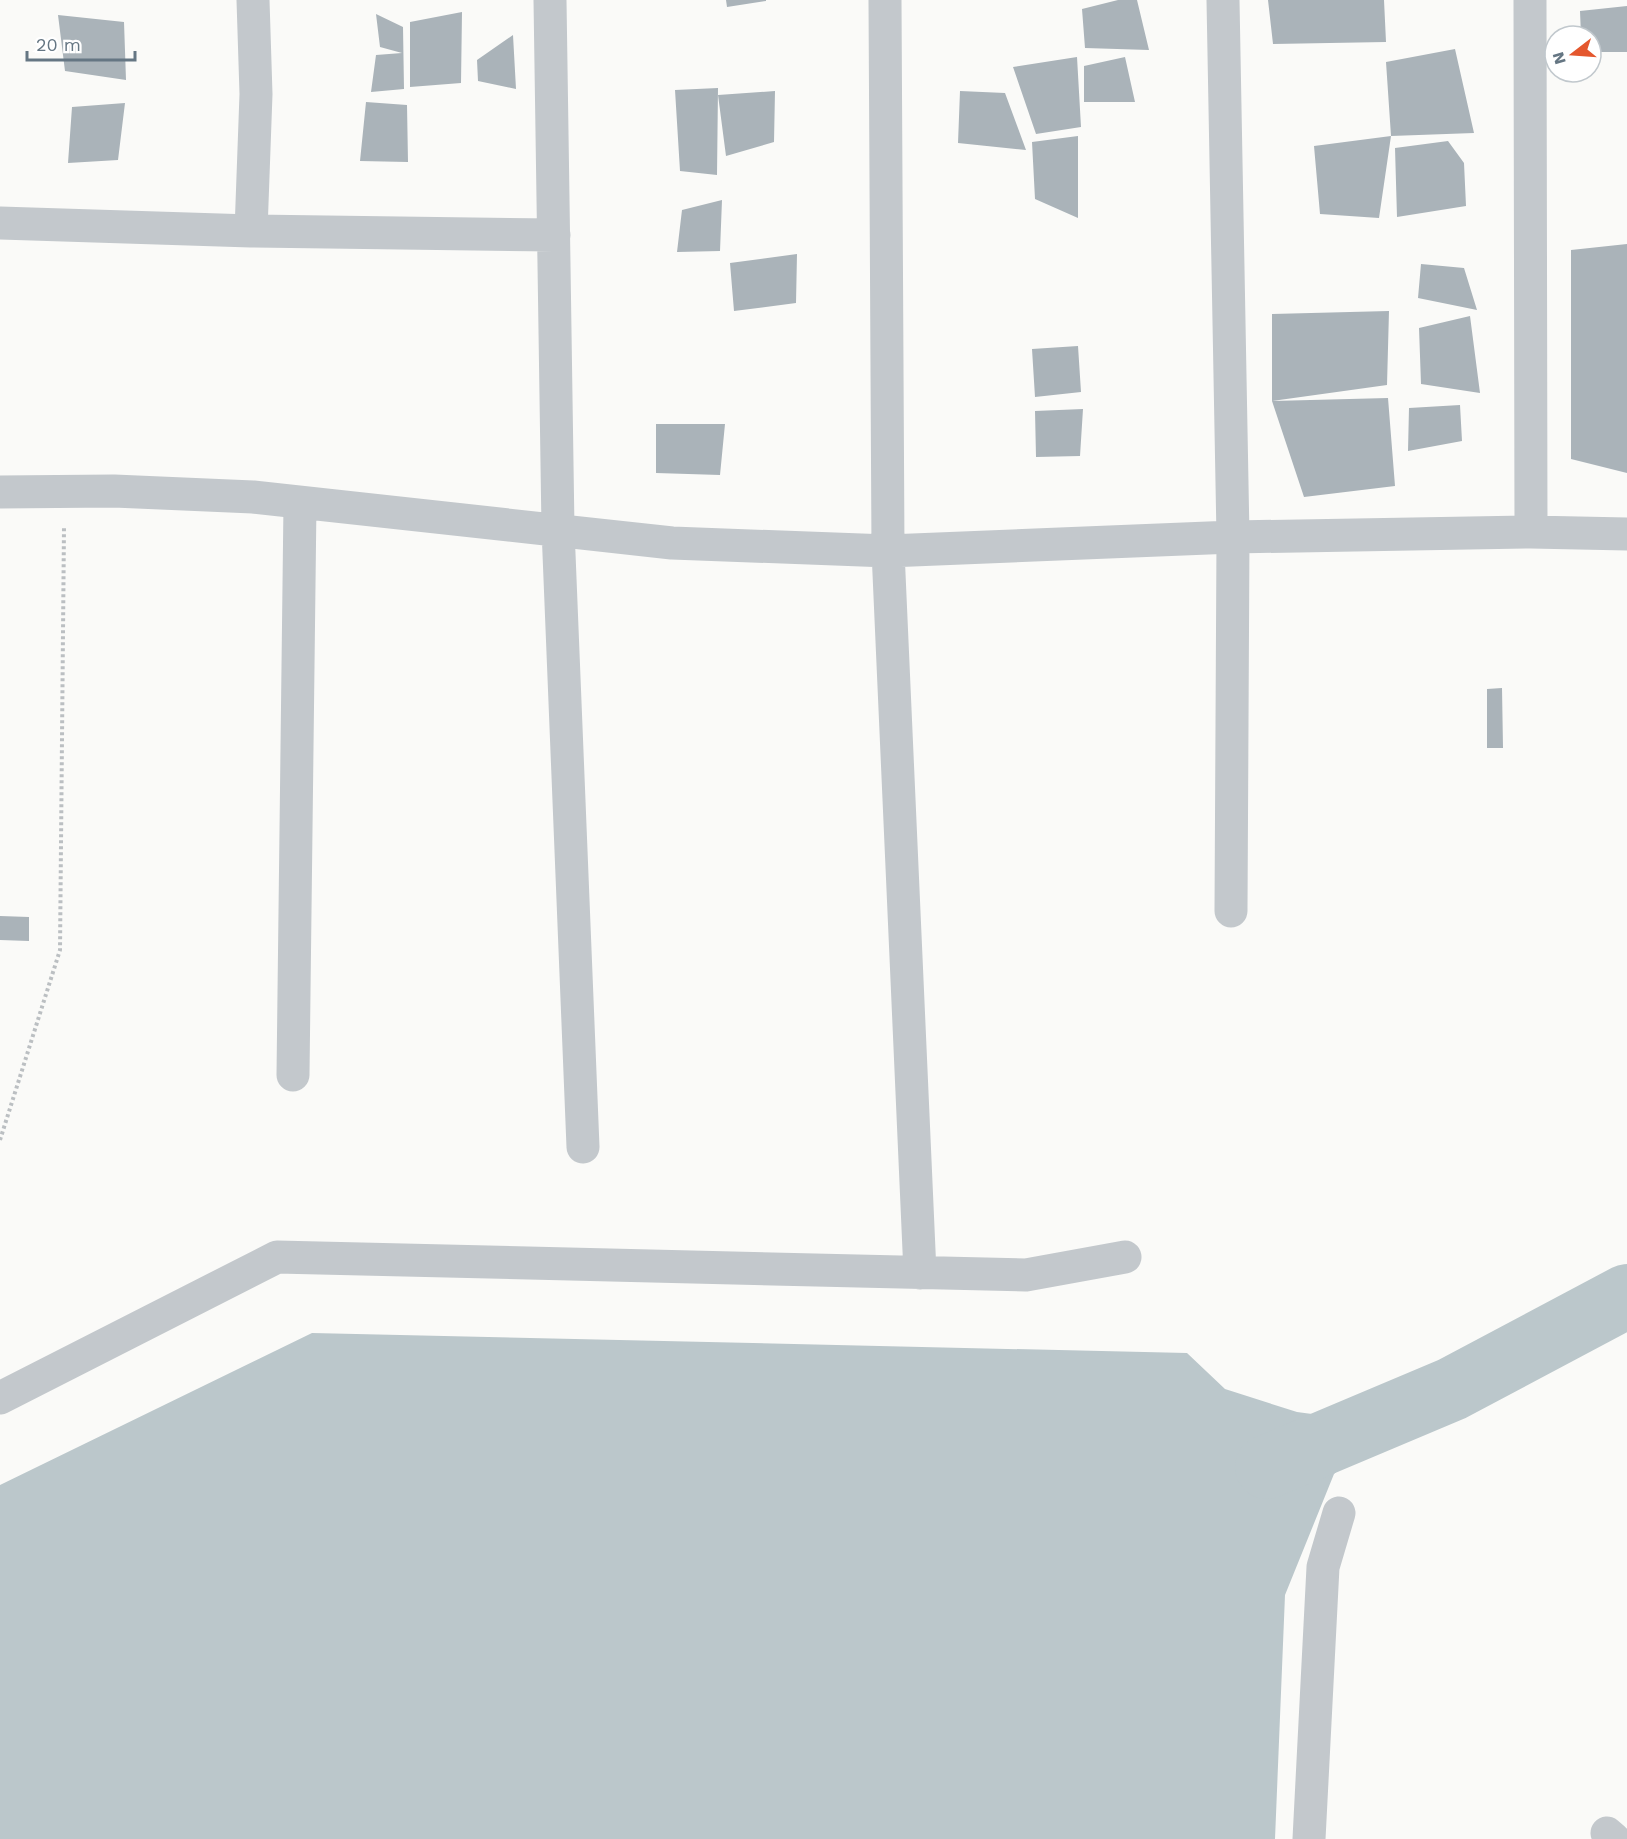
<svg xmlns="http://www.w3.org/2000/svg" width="1627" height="1839" font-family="'Work Sans',sans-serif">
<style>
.water{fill:#bbc7cb}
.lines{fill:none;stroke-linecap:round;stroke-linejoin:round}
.river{stroke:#bbc7cb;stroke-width:64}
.building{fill:#aab3b9}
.path{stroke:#bbbfc2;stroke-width:4;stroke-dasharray:3 3;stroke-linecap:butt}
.street{stroke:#c3c8cc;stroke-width:33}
</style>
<rect width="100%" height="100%" fill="#fafaf8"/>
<!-- water -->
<path class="water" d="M312,1333L1187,1353L1225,1389L1297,1412L1342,1418L1356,1453L1334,1474L1285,1595L1275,1839H0V1485Z"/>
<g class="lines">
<!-- river -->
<path class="river" d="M1267,1467L1452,1389L1627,1296"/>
</g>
<!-- building -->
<path class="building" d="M726,0H766V1L727,7Z
M1118,0H1137L1149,50L1085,48L1082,9Z
M1268,0H1384L1386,42L1273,44Z
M1627,6V52H1591V36H1581L1580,11Z
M462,12L461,83L410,87V22Z
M376,14L403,27L404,89L371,92L376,55L402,53L380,47Z
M58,15L124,22L126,80L65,71Z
M513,35L516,89L478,81L477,60Z
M1455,49L1474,133L1391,136L1379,218L1320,214L1314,146L1391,136L1386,62Z
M1077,57L1081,127L1036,134L1013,67Z
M1125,57L1135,102H1084V66Z
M718,88L717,175L680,171L675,90Z
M775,91L774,142L726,156L718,95Z
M960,91L1005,93L1026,150L958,143Z
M366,102L407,105L408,162L360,161Z
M125,103L118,160L68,163L72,107Z
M1078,136V218L1035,199L1032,142Z
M1448,141L1464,163L1466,206L1397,217L1395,148Z
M722,200L720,251L677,252L682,210Z
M1627,244V473L1571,459V250Z
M797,254L796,303L734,311L730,263Z
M1421,264L1464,268L1477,310L1418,298Z
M1389,311L1387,385L1272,401L1388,398L1395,486L1304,497L1272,401V314Z
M1470,316L1480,393L1421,384L1419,328Z
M1078,346L1081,392L1035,397L1032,349Z
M1460,405L1462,441L1408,451L1409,408Z
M1083,409L1080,456L1036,457L1035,411Z
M656,424H725L720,475L656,473Z
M1502,688L1503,748H1487V689Z
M0,916L29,917V941L0,940Z"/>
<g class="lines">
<!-- path -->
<path class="path" d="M0,1140L60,950L64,527"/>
<!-- street -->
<path class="street" d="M550,0L558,529L583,1147
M885,0L888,551L920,1273
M1223,0L1233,537L1231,911
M1530,0L1531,532
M0,223L251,231L554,235
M251,231L256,94L253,0
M0,492L114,491L253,497L672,543L888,551L1233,537L1531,532L1627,534
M293,1075L300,503
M0,1398L277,1257L1026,1275L1125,1257
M1607,1833L1614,1839
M1309,1839L1323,1567L1339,1513"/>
</g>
<!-- north arrow -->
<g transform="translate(1573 54) rotate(253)"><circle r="28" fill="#ffffff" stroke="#c1c8cd" stroke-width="1.5"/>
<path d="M0-4.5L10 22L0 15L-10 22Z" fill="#e4572e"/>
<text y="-9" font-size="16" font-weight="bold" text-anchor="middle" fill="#657683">N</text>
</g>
<!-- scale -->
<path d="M27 51v9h108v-9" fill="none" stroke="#657683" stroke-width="3"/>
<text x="36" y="51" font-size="18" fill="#657683" stroke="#ffffff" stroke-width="4.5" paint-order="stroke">20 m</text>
</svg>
